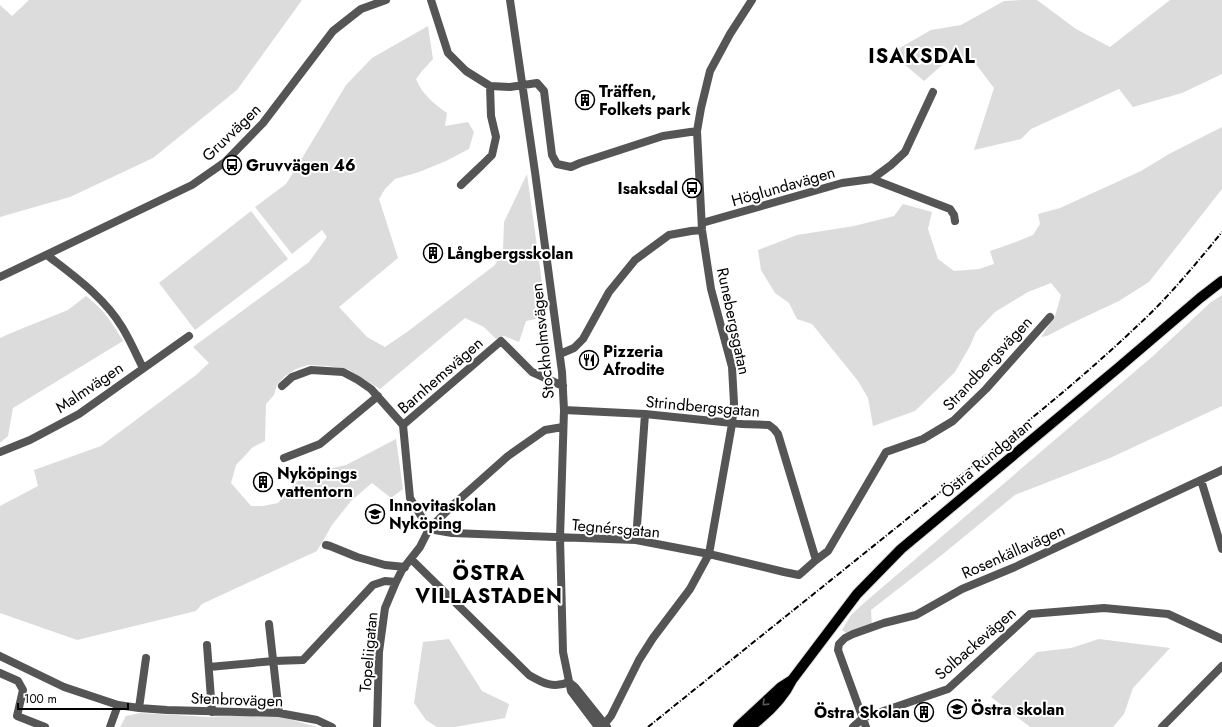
<svg xmlns="http://www.w3.org/2000/svg" width="1222" height="727" font-family="Jost,sans-serif">
<style>
.green{fill:#dcdcdc}
.lines{fill:none;stroke-linecap:round;stroke-linejoin:round}
.major-casing{stroke:#dbdbdb;stroke-width:12}
.minor{stroke:#555;stroke-width:8}
.major{stroke:#000;stroke-width:10}
.rail{stroke:#000;stroke-width:2;stroke-dasharray:6 2 1 2;stroke-linecap:butt}
.oneway{stroke:#595959}
.labels{text-anchor:middle;stroke-width:4;stroke-linejoin:round;paint-order:stroke}
.poi-label{font-size:16px;font-weight:bold;fill:#000;stroke:#fff;text-anchor:start}
.street-label{font-size:16px;fill:#000;stroke:#fff}
.district-label{font-size:20px;font-weight:bold;letter-spacing:1px;fill:#000;stroke:#fff}
</style>
<rect width="100%" height="100%" fill="#fff"/>
<!-- green -->
<path class="green" d="M29,0H302L237,90L153,158L70,197L0,217V5L12,16Z
M1022,0H1037L1076,29L1110,47L1170,0H1222V74L1182,93L1133,107L1119,89L1031,129L1021,139L974,150L994,88L972,59H949L924,81L891,53L931,30L961,25L1004,1Z
M428,26L433,59L422,71L416,79C422,94 434,104 447,113L445,126L468,122L474,132L469,149L446,161L419,172L395,179L385,189L379,199L398,258L339,307L367,337L385,347L407,332L495,265L503,250L504,222L527,174L540,268L546,317L526,321L519,342L504,336L496,339L484,327L465,318L380,389L347,369L327,366L308,365L296,369L285,376L277,385L274,395L266,404L265,441L253,447L236,465L231,483L251,506H263L278,503L303,475L346,465L396,439L403,489L391,498L372,483L351,501L332,525L317,551L202,604L196,611L77,640L0,613V506L38,486L34,470L101,446L196,375L209,363L193,347L309,262L327,237L322,230L292,254L255,207L286,184L304,155L346,85L372,58Z
M1222,127V189L1149,282L1119,301L1072,323L1047,336L1041,337L1055,316L1061,295L1051,283L1028,292L995,312L976,332L970,346L955,372L915,411L873,426L868,398L858,381L812,324L797,319L789,303L775,293L761,270L758,250L797,235L854,226L894,216L903,204L932,212L928,229L938,259L954,271L979,269L994,264L990,251L1016,242L1033,235L1040,224L1038,214L1060,208L1141,171L1169,154Z
M251,211L288,259L195,330L159,283Z
M1222,295V406L1110,458L1015,495L943,554L871,610L872,627L852,637L842,630L851,615L864,603L1153,356L1211,302Z
M86,296C104,310 111,321 123,341L13,408L8,436L0,443V338L11,333L68,310Z
M449,639L482,691L509,704L505,718L455,727H437L426,720L414,703L423,642Z
M1099,639L1170,648L1133,688L1124,714L1113,727H1030L991,697L1037,652L1071,648Z
M140,713L209,717L244,715L282,717L317,727H120L126,716Z"/>
<g class="lines">
<!-- major casing -->
<g class="major-casing">
<path id="major" d="M738,727L781,687L792,680
M750,727C767,714 783,699 792,680L857,594L901,549L1118,368L1200,298L1222,281"/>
</g>
<!-- minor -->
<path class="minor" d="M431,0L448,53L466,71L490,86L510,87L537,83L544,91L552,155L557,164L571,167L580,163L663,136L697,131
M510,0L535,172L562,372L564,410L560,538L563,652L571,691L598,727
M872,179L950,209L954,215L955,221
M461,185L482,165L492,155L496,137L491,116L490,86
M702,223L842,183L872,179L891,165L905,152L933,92
M47,255C74,276 104,297 122,327C130,340 136,354 143,368
M0,277L192,185L225,162L263,123L333,31L361,9L386,0
M560,354L574,348L583,339L609,292L635,260L669,235L691,231L702,230
M282,386L292,377L311,370L343,372L358,380L371,389L403,425
M563,386L532,372L501,341L403,425L410,498L429,529L452,533L636,540L709,554L784,572L799,575L816,560L778,434L774,429L769,425L742,424L645,414L564,410
M0,452L30,440L79,414L189,336
M284,458L320,444L378,396
M1201,480L1222,549
M636,540L645,414
M326,545L330,546L357,557L385,565L405,567
M411,559L529,675C543,683 553,689 569,682
M816,560L828,551L886,452L923,439L953,421L986,389L1050,317
M269,624L279,713
M207,645L212,712
M0,656L64,687L118,705L139,708L167,710L279,713L317,720L332,727
M209,667L274,661L303,660L373,585L385,581L396,582
M0,673L18,681L23,690L17,716L45,727
M569,682L575,687L607,727
M139,708L146,658
M110,727L118,705
M377,727L379,652L385,608L396,582L402,570L420,547L429,529L454,504L508,456L545,430L563,427
M602,727L611,716L639,660L653,638L690,589L709,554L732,424L734,403L732,367L711,289L702,230L697,131L701,108L710,71L730,34L752,0
M853,727L863,718L948,689L1030,614L1104,608L1168,614L1222,639
M866,727L838,650L839,644L845,638L853,634L884,623L916,615L962,589L1015,567L1222,470
M1162,727L1222,666"/>
<!-- major -->
<use href="#major" class="major"/>
<!-- rail -->
<path class="rail" d="M648,727C746,648 845,569 943,490C1008,437 1074,386 1135,328C1167,299 1195,265 1222,232"/>
</g>
<!-- one-way arrows -->
<defs><path id="oneway-chevron" d="M-2-3.5L2.5 0L-2 3.5" fill="none" stroke-width="1.6" stroke-linecap="round" stroke-linejoin="round"/></defs>
<use class="oneway" href="#oneway-chevron" transform="translate(765 703) rotate(136)"/>
<!-- icons -->
<defs>
<g id="building-ring" transform="scale(1)"><circle r="9.5" fill="#fff" stroke="#000" stroke-width="1.5"/><path d="M-4-6H4V6H1V3H-1V6H-4ZM-2.5-4.3h1.7v1.8h-1.7ZM.8-4.3h1.7v1.8H.8ZM-2.5-1h1.7V.8h-1.7ZM.8-1h1.7V.8H.8Z" fill="#000"/></g>
<g id="bus-ring" transform="scale(1)"><circle r="9.5" fill="#fff" stroke="#000" stroke-width="1.5"/><path d="M-5-6H5V4H4V6H2V4H-2V6H-4V4H-5ZM-3.5-4V0h7V-4ZM-3.5 1.2v1.5H-2V1.2ZM2 1.2v1.5H3.5V1.2Z" fill="#000"/></g>
<g id="restaurant-ring" transform="scale(1)"><circle r="9.5" fill="#fff" stroke="#000" stroke-width="1.5"/><path d="M-5-6h1v4h1v-4h1v4h1v-4h1v5L-1.5 .5V6h-2V.5L-5-1ZM5-6V6H3V1.5H1.5Q1.5-4 5-6Z" fill="#000"/></g>
<g id="school-ring" transform="scale(1)"><circle r="9.5" fill="#fff" stroke="#000" stroke-width="1.5"/><path d="M0-5L7-2L0 1L-7-2ZM-4 1L0 2.5L4 1V4Q0 6-4 4Z" fill="#000"/></g>
</defs>
<g fill-rule="evenodd">
<use href="#building-ring" x="585" y="100"/>
<use href="#bus-ring" x="232" y="165"/>
<use href="#bus-ring" x="692" y="188"/>
<use href="#building-ring" x="433" y="253"/>
<use href="#restaurant-ring" x="589" y="360"/>
<use href="#building-ring" x="263" y="482"/>
<use href="#school-ring" x="375" y="514"/>
<use href="#school-ring" x="957" y="709"/>
<use href="#building-ring" x="924" y="712"/>
</g>
<g class="labels">
<!-- poi labels -->
<g class="poi-label">
<text x="599" y="97">Träffen,<tspan x="599" dy="18">Folkets park</tspan></text>
<text x="246" y="171">Gruvvägen 46</text>
<text x="678" y="194" text-anchor="end">Isaksdal</text>
<text x="447" y="259">Långbergsskolan</text>
<text x="603" y="357">Pizzeria<tspan x="603" dy="18">Afrodite</tspan></text>
<text x="277" y="479">Nyköpings<tspan x="277" dy="18">vattentorn</tspan></text>
<text x="389" y="511">Innovitaskolan<tspan x="389" dy="18">Nyköping</tspan></text>
<text x="971" y="715">Östra skolan</text>
<text x="910" y="718" text-anchor="end">Östra Skolan</text>
</g>
<!-- street labels -->
<g class="street-label">
<text transform="translate(231 132) rotate(-44)" y="6">Gruvvägen</text>
<text transform="translate(783 186) rotate(-16)" y="6">Höglundavägen</text>
<text transform="translate(734 321) rotate(78)" y="6">Runebergsgatan</text>
<text transform="translate(542 341) rotate(-96)" y="6">Stockholmsvägen</text>
<text transform="translate(987 363) rotate(-47)" y="6">Strandbergsvägen</text>
<text transform="translate(440 375) rotate(-41)" y="6">Barnhemsvägen</text>
<text transform="translate(89 387) rotate(-34)" y="6">Malmvägen</text>
<text transform="translate(703 406) rotate(5)" y="6">Strindbergsgatan</text>
<text transform="translate(986 458) rotate(-40)" y="6">Östra Rundgatan</text>
<text transform="translate(616 528) rotate(5)" y="6">Tegnérsgatan</text>
<text transform="translate(1013 551) rotate(-24)" y="6">Rosenkällavägen</text>
<text transform="translate(975 643) rotate(-41)" y="6">Solbackevägen</text>
<text transform="translate(368 652) rotate(-85)" y="6">Topeliigatan</text>
<text transform="translate(237 699) rotate(2)" y="6">Stenbrovägen</text>
</g>
<!-- district labels -->
<g class="district-label">
<text x="922" y="63">ISAKSDAL</text>
<text x="489" y="580">ÖSTRA<tspan x="489" dy="23">VILLASTADEN</tspan></text>
</g>
</g>
<!-- scale -->
<path d="M18 703v6h110v-6" fill="none" stroke="#000000" stroke-width="2"/>
<text x="24" y="703" font-size="12" fill="#000000" stroke="#ffffff" stroke-width="3" paint-order="stroke">100 m</text>
</svg>
